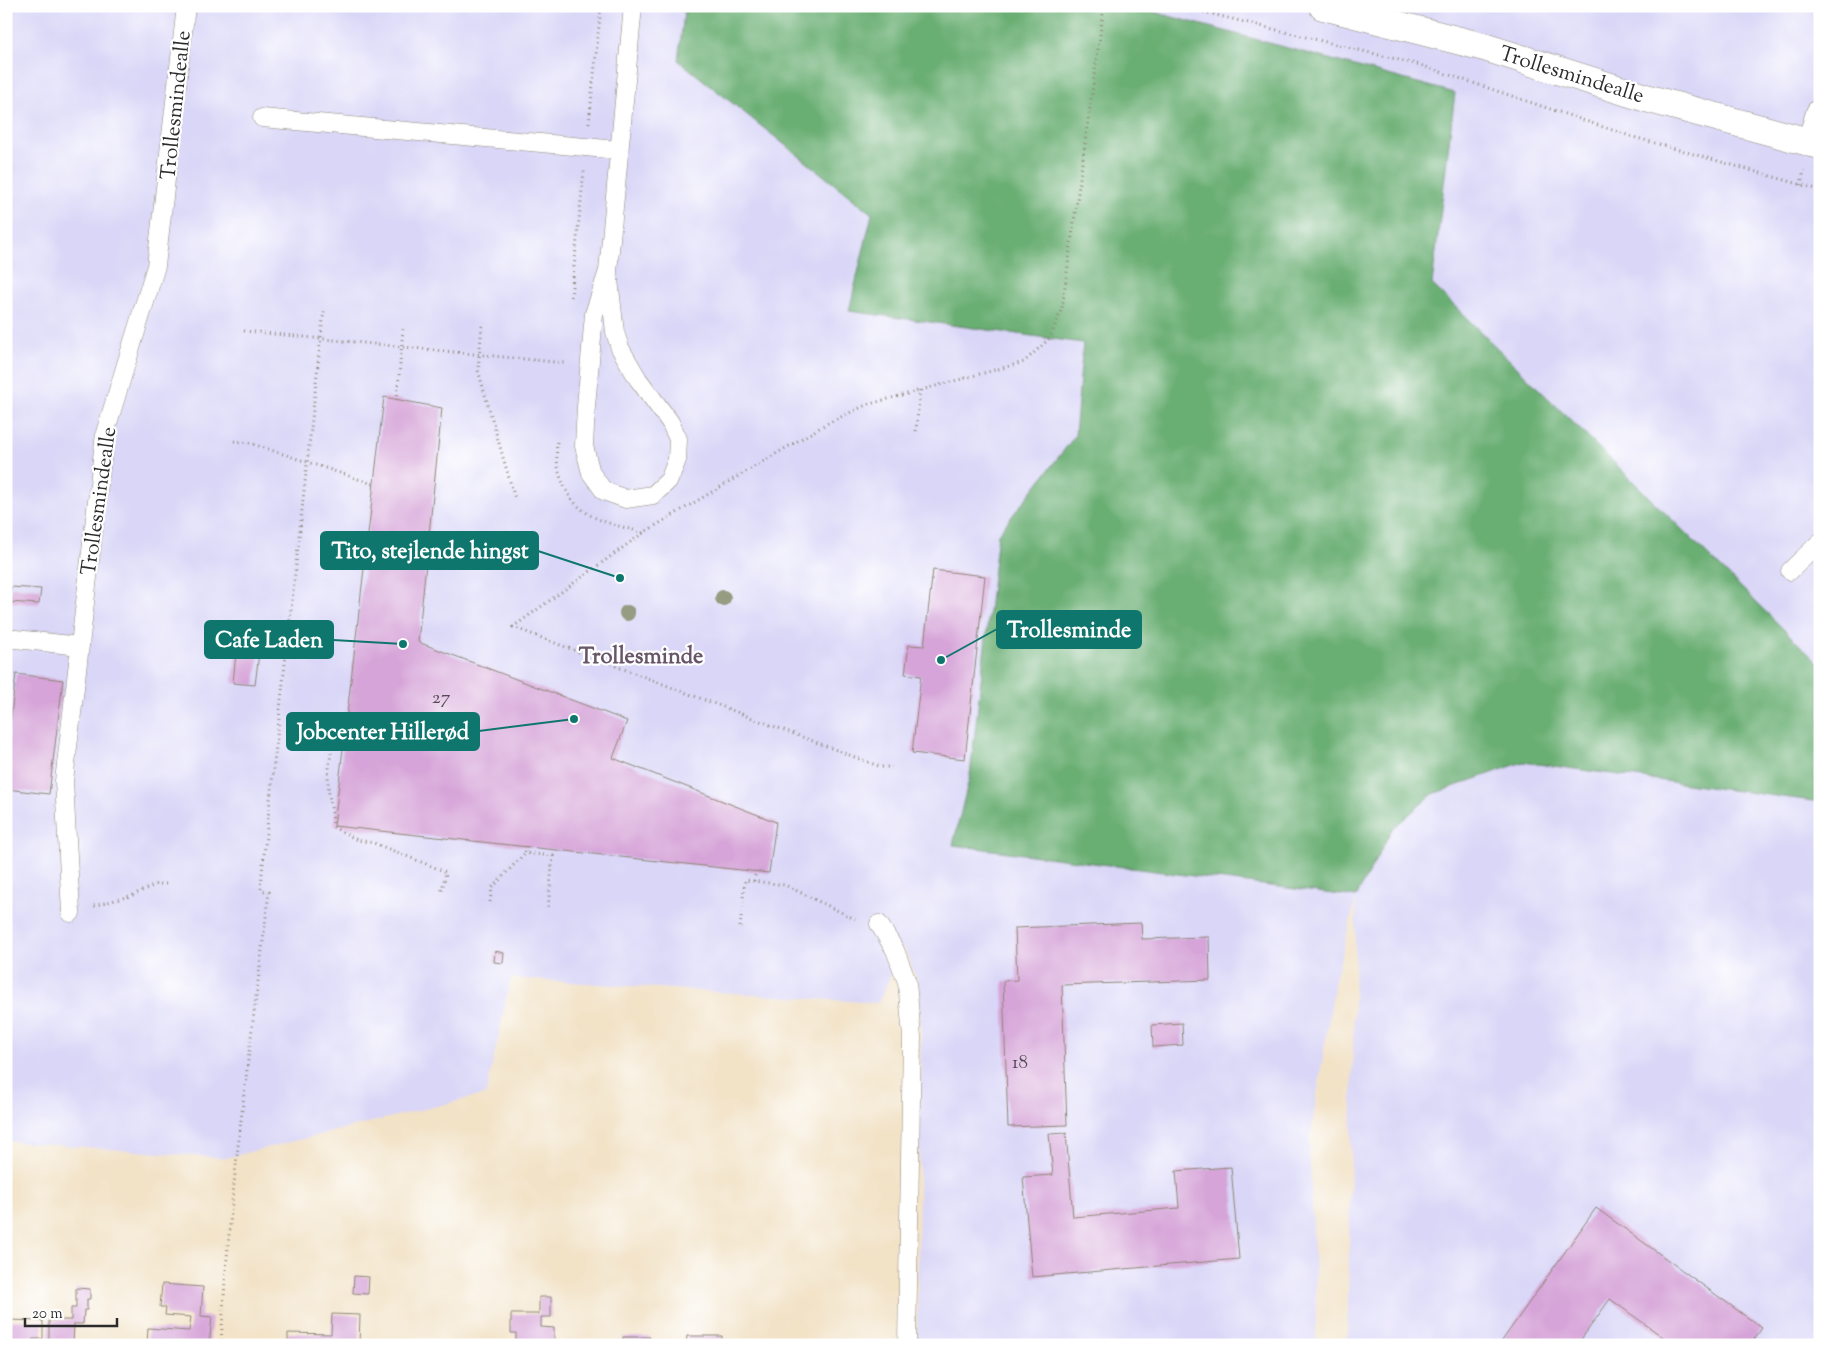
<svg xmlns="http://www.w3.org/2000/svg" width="1826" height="1351" font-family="'Sorts Mill Goudy',serif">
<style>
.built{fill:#d9d6f7}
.forest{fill:#69ae72;stroke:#4a6c4e}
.building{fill:#d6a4d8}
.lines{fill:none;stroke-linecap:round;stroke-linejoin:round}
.service-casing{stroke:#8e8678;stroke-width:19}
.minor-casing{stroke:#8e8678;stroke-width:29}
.tertiary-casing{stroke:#8e8678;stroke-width:29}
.path{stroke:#8e8678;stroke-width:3;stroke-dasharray:1 4;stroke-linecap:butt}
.service{stroke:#fff;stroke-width:18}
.minor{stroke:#fff;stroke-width:28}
.tertiary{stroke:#fff;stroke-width:28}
.tree{fill:#959c82}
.labels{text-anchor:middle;stroke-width:4.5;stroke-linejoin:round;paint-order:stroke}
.number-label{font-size:19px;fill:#564956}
.street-label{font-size:21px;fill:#2b2b2b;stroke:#fff}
.neighbourhood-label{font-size:22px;font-weight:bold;fill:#675568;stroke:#fff}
.leader{fill:none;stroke:#0f766e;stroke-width:2}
.callout-dot{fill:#0f766e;stroke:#fff;stroke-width:2}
.callout{fill:#0f766e;stroke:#0f766e;stroke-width:2}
.callout-label{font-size:22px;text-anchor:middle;font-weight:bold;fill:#fff}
</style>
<rect width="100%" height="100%" fill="#fff"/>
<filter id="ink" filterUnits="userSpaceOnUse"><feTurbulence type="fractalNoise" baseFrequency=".02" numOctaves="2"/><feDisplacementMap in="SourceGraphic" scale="10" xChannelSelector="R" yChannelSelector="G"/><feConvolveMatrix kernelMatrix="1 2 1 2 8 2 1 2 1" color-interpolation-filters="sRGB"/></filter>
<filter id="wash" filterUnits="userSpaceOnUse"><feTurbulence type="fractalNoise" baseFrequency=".0096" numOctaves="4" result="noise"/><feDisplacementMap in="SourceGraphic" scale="20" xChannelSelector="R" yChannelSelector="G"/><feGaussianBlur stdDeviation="1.12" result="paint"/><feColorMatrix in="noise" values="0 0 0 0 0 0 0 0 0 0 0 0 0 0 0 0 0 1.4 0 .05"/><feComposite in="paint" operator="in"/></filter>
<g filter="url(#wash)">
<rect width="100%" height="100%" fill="#f2e2c6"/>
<!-- built -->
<path class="built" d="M6,6H1820V1345H1347L1356,900L1335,980L1309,1145L1316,1289V1345H917L921,1029L918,983L904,947L878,1003L511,978L486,1094L225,1158L6,1141Z"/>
<!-- forest -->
<path class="forest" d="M685,6H1132L1455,93L1432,284L1820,665V802L1523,762L1433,794L1392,829L1356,897L953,845L970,775L998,534L1075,436L1083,343L849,311L872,214L678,60Z"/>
<g id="blocks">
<!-- building -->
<path class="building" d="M384,397L442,408L418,642L627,721L613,758L776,822L769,873L334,826Z
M933,570L985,576L965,759L912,753L921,676L905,674L909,645L924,646Z
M11,587L41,589L39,604L9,602Z
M238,634L261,637L255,685L233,683Z
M16,674L63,680L49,794L6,789V756Z
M1141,923L1142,939L1209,937L1210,980L1062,985L1067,1125L1008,1127L1003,981L1017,980L1015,928Z
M495,951L504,953L503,963L494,962Z
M1182,1023L1183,1045L1153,1047L1152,1025Z
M1066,1133L1073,1217L1179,1208L1176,1171L1231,1167L1239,1259L1032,1277L1023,1177L1053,1175L1049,1134Z
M1596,1208L1762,1328L1750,1345H1668L1670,1342L1610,1299L1577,1345H1499Z
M354,1276L369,1277L368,1294L353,1293Z
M162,1284L203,1287L201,1316L212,1317L209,1345H147L148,1328L189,1331L191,1317L165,1315L166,1307H160Z
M76,1288L90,1289V1299H87V1310H84L83,1324H74L73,1344H49V1320H71V1308H76Z
M539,1297H551V1317H541V1327L554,1328V1345H516V1333H511V1314H539Z
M332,1314L360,1315L359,1345H288V1333L331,1334Z
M6,1320L43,1321V1339H33V1345H6Z
M687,1336H722V1345H686Z
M623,1337H650V1345H623Z"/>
</g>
</g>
<g filter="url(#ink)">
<use href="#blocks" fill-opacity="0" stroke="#8e8678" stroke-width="1"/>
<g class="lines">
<!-- service casing -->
<g class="service-casing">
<path id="service" d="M262,118L618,150
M608,271L615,332L620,348L638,379L670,422L678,439L677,460L669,480L653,495L626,499L604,491L591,473L584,446L586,407L594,314L608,271L633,6
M1790,571L1820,542
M6,638L80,646
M71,913L64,781L105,433L156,266L186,6
M879,924L895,950L907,982L912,1037L907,1345"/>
</g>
<!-- minor casing -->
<g class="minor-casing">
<path id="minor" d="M1811,143L1820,113"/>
</g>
<!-- tertiary casing -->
<g class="tertiary-casing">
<path id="tertiary" d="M1323,6L1484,47L1646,98L1820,145"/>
</g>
<!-- path -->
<path class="path" d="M1179,6L1420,65L1630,136L1820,190
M589,123L601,6
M1801,185L1804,170
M571,297L584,171
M482,326L478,370L515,499
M244,331L564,363
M397,400L403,329
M916,431L920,389
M234,441L250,443L373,484
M557,442C554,474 567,506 598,519C612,525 628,528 643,533L826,424L866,405L1024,362L1050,338L1062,308L1104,6
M643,533L513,627L881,767H892
M265,649L286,650
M337,718C334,739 328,764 328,784C329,799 333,813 333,827L357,840L374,843L446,872L441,894
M526,846L525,853L553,856L548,908
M754,881L756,871
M490,902L492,888L525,853
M94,906L133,895L157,884H169
M740,927L745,880L785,885L855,919
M221,1345C229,1193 251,1042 269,892L261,890L262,873L324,310"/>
<!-- service -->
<use href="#service" class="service"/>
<!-- minor -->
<use href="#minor" class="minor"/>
<!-- tertiary -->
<use href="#tertiary" class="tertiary"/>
</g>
<!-- trees -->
<g class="tree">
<circle cx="723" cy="598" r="8"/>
<circle cx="627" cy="613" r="8"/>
</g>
</g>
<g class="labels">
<!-- number labels -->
<g class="number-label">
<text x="441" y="703">27</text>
<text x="1020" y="1068">18</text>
</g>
<!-- street labels -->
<g class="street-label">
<text transform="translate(1572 74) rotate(17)" y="7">Trollesmindealle</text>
<text transform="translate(175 105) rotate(-84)" y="7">Trollesmindealle</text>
<text transform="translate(98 501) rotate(-82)" y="7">Trollesmindealle</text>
</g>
<!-- neighbourhood labels -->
<g class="neighbourhood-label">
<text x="641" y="663">Trollesminde</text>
</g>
</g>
<!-- callouts -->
<path class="leader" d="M620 578L538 551M941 660L997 629M403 644L333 640M574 719L479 731"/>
<g class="callout-dot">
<circle cx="620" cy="578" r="5"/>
<circle cx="941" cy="660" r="5"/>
<circle cx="403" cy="644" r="5"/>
<circle cx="574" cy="719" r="5"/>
</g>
<g class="callout">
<rect x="321" y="532" width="217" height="37" rx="5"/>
<rect x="997" y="611" width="144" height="37" rx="5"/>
<rect x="205" y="621" width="128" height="37" rx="5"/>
<rect x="287" y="713" width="192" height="37" rx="5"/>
</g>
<g class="callout-label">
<text x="430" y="558">Tito, stejlende hingst</text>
<text x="1069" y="637">Trollesminde</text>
<text x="269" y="647">Cafe Laden</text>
<text x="383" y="739">Jobcenter Hillerød</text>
</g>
<!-- margin -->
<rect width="1826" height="1351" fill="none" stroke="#fff" stroke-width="25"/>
<!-- scale -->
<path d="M25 1318v8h92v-8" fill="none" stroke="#2b2b2b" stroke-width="2.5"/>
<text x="32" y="1318" font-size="15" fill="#2b2b2b" stroke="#ffffff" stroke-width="4" paint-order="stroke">20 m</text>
</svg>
